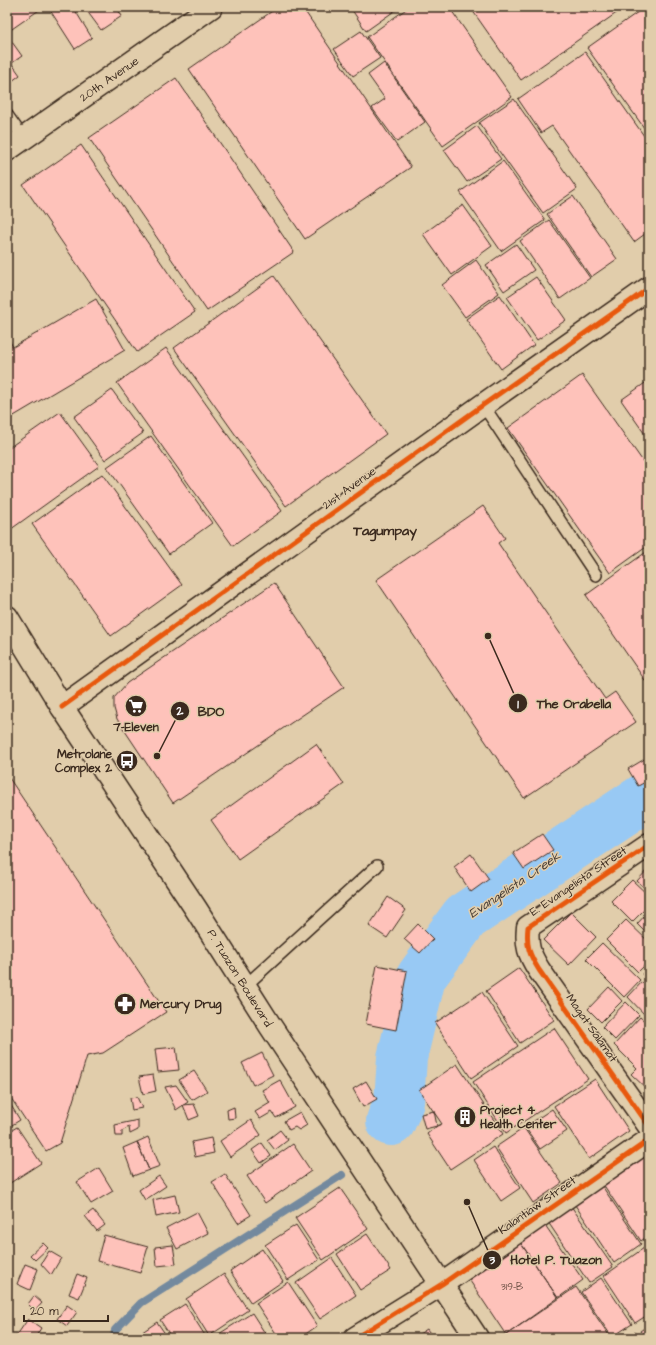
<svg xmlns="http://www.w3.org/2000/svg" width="656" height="1345" font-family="'Architects Daughter',sans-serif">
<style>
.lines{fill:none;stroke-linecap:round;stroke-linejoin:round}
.stream{stroke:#73899e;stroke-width:8}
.river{stroke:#98c9f4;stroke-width:50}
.building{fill:#fec2ba;stroke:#3b2a1e}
.lane-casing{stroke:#3b2a1e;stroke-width:14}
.street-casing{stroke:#3b2a1e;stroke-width:25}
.secondary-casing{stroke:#3b2a1e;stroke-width:25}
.lane{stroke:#e1cdab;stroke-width:11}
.street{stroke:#e1cdab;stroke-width:22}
.secondary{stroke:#e1cdab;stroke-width:22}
.cycleway-casing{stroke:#e1cdab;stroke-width:8}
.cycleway{stroke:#e8590c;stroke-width:5}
.labels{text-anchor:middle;stroke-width:3;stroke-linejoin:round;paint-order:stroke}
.number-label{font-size:10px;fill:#6c5045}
.street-label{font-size:12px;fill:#3b2a1e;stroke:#e1cdab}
.poi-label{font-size:12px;font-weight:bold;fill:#3b2a1e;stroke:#e1cdab;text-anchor:start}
.water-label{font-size:13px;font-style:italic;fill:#443a33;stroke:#e1cdab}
.quarter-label{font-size:14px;font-weight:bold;fill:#3b2a1e;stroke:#e1cdab}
.leader{fill:none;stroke:#3b2a1e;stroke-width:1.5}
.callout-dot{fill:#3b2a1e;stroke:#e1cdab;stroke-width:1.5}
.mark-label{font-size:12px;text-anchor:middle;font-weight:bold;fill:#fff}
.callout-label{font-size:13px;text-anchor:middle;font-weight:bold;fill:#3b2a1e;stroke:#e1cdab;stroke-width:3;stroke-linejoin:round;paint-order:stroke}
</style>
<rect width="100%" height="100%" fill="#e1cdab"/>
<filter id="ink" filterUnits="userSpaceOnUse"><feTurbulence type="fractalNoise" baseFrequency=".025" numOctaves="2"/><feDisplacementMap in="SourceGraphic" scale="8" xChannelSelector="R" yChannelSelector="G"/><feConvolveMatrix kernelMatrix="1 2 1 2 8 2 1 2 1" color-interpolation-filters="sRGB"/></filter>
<g filter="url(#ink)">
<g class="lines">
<!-- stream -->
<path class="stream" d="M114,1338L115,1330L141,1303L342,1175"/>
<!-- river -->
<path class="river" d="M391,1121L399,1102L402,1058L421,977L465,917L649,795"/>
</g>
<!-- building -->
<path class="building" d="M7,7H41L42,8L9,31L7,28Z
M48,7H73L92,38L75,49Z
M84,7H116L122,16L101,30Z
M278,7H302L411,167L305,239L189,69Z
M350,7H400L366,31Z
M409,7H449L512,97L443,146L367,37Z
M470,7H625L521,80Z
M645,7H649V130L647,132L587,48Z
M361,31L380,58L353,76L334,49Z
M7,35L22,56L12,63L7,56Z
M585,52L649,143V231L634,242L552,126L541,133L518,99Z
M7,57L20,75L7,85Z
M384,63L425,122L397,142L372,108L385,99L368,75Z
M176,78L294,252L207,311L89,138Z
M514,99L577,189L543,213L479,123Z
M477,126L501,159L467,182L444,150Z
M81,145L195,312L137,352L23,185Z
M503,161L545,220L501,251L460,192Z
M573,196L617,259L591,277L547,214Z
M463,205L492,246L452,275L423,234Z
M549,220L590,278L560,299L520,241Z
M516,244L534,270L504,291L486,265Z
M476,260L499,293L465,317L442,285Z
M274,276L386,434L286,506L174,348Z
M536,277L566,320L537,340L507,297Z
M500,295L534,345L501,369L466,319Z
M96,299L125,350L7,420V336L13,347Z
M166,348L282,511L233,546L117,383Z
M582,375L649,470V545L610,573L508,428Z
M648,381H649V440L621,400Z
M112,390L143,433L105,460L74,417Z
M60,412L99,466L7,532V449Z
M151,436L212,523L169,554L107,467Z
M102,474L182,585L111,636L32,524Z
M483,506L505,538L498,543L605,699L615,692L636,722L524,798L376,580Z
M649,550V686L586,595Z
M274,583L344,687L173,803L117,719L114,708V698L127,683Z
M316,744L344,784L238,859L211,820Z
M648,757L649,780L638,786L628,769Z
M7,775L166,1012L103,1053L87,1056L60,1143L46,1151L7,1092Z
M542,834L553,850L524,869L513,853Z
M471,854L489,879L471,892L454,867Z
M649,868V892L637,881Z
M632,880L649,896V905L632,922L611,901Z
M388,897L406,910L387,938L369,926Z
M649,911V936L637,924Z
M571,912L596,937L569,965L543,940Z
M626,920L649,942V961L638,972L606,940Z
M418,924L433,939L420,953L404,939Z
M602,943L640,980L624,997L586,959Z
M377,965L407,971L396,1030L366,1024Z
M649,967V981L642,974Z
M519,968L554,1020L520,1043L486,991Z
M642,982L649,990V1010L645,1015L628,997Z
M609,987L622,1001L601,1022L588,1009Z
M482,992L518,1046L471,1078L435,1023Z
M626,1002L639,1015L615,1040L602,1027Z
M640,1017L649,1025V1091L631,1074L637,1068L614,1045Z
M554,1028L588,1079L506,1133L473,1082Z
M176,1047L179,1070L158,1072L155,1049Z
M262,1053L273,1075L253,1085L242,1063Z
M457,1064L503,1134L450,1169L427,1134L437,1126L442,1124L419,1090Z
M194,1071L207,1091L192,1100L179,1080Z
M153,1075L156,1091L143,1094L139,1077Z
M595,1079L629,1131L589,1159L554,1106Z
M280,1080L295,1107L276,1118L272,1112L260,1119L255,1112L270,1103L262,1090Z
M366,1081L377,1099L363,1107L353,1089Z
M176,1085L188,1102L176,1110L165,1087Z
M137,1097L142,1108L132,1110L130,1098Z
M7,1099L20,1120L7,1128Z
M194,1104L199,1116L189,1120L183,1105Z
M234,1107L235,1118L228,1119L227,1110Z
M552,1109L567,1131L540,1149L525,1127Z
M434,1111L437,1126L425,1129L421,1114Z
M300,1112L307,1125L299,1130L295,1127L289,1130L284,1121Z
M138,1120V1130L130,1134L129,1127L122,1131V1136H116L115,1125Z
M251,1120L261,1135L230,1157L220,1141Z
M17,1127L41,1163L7,1185V1133Z
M524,1128L562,1183L533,1203L496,1147Z
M280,1130L288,1140L275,1150L267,1140Z
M148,1137L160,1166L149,1170L137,1142Z
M211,1138L214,1153L195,1157L192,1142Z
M137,1142L149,1170L133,1176L123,1148Z
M262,1143L271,1156L261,1163L252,1150Z
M293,1144L311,1171L265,1203L247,1176Z
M493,1147L520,1188L501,1201L474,1160Z
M645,1156L649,1162V1235L641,1241L603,1184Z
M99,1168L113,1191L91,1204L77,1182Z
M225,1174L251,1215L238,1223L212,1182Z
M159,1176L166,1186L145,1200L139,1190Z
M600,1183L641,1244L614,1263L573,1202Z
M340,1188L368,1229L323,1260L295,1218Z
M175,1195L179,1212L156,1217L153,1200Z
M571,1206L613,1267L589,1283L548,1222Z
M93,1210L105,1225L97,1231L85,1216Z
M197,1212L208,1233L177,1249L166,1228Z
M296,1225L319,1260L288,1280L265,1245Z
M545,1225L583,1280L558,1298L520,1242Z
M367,1234L391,1270L360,1290L337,1254Z
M104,1235L148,1247L140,1273L97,1261Z
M649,1239V1250L644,1243Z
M520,1242L558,1298L506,1335L466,1275Z
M43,1243L48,1248L35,1260L30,1255Z
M173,1245L176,1264L157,1266L155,1247Z
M644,1248L649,1255V1314L635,1323L604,1276Z
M262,1249L283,1281L251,1303L230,1271Z
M49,1251L61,1258L51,1275L41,1264Z
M332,1258L356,1295L320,1319L296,1283Z
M25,1264L38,1269L30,1290L17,1284Z
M77,1274L87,1278L79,1298L69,1294Z
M224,1274L248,1310L209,1336L186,1299Z
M601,1278L632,1324L612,1337L581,1292Z
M288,1282L317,1326L300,1338H279L256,1303Z
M576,1287L611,1338H507L506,1335Z
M34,1296L42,1303L35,1311L28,1304Z
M185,1304L206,1337L205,1338H172L160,1320Z
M67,1305L77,1312L67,1326L57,1319Z
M252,1313L268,1338H221L219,1334Z
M28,1319L41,1328L35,1338H15Z
M157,1322L168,1338H135V1337Z
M649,1325V1338H645L640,1331Z
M427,1329L433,1338H413Z
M635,1332L639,1338H626Z"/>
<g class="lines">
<!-- lane casing -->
<g class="lane-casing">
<path id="lane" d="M7,115L24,139
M483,405L596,575
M245,986L377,866"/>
</g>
<!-- street casing -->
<g class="street-casing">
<path id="street" d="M62,707L483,405L649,288
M649,845L528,927C526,946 529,954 539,970L649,1126
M442,1284L649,1140"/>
</g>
<!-- secondary casing -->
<g class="secondary-casing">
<path id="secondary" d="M7,150L211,7
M7,617L62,707L196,909L271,1027L477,1338
M355,1338L442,1284"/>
</g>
<!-- lane -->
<use href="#lane" class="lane"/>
<!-- street -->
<use href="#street" class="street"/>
<!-- secondary -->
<use href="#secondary" class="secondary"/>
<!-- cycleway casing -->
<g class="cycleway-casing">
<path id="cycleway" d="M62,707L483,405L649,288
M649,845L528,927C526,946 529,954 539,970L649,1126
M355,1338L442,1284L649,1140"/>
</g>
<!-- cycleway -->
<use href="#cycleway" class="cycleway"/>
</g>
</g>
<!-- icons -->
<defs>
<g id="supermarket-disc" transform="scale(1.15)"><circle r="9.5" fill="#3b2a1e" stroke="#e1cdab"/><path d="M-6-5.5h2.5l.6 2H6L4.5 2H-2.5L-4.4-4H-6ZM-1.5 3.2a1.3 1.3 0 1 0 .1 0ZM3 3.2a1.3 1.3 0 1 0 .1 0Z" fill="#fff"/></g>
<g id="bus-disc" transform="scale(1.15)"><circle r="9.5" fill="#3b2a1e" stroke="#e1cdab"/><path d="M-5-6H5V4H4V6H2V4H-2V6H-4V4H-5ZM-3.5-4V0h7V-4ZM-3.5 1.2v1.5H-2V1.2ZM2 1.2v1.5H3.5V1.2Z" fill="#fff"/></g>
<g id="pharmacy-disc" transform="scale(1.15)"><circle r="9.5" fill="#3b2a1e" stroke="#e1cdab"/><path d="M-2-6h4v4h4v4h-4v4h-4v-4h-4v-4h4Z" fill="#fff"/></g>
<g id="building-disc" transform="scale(1.15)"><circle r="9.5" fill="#3b2a1e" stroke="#e1cdab"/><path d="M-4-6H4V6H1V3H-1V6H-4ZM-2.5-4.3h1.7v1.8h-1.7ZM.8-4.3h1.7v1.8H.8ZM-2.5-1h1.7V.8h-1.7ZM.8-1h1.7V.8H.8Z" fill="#fff"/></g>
</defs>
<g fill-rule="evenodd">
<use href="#supermarket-disc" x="136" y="706"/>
<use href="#bus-disc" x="127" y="761"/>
<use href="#pharmacy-disc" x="125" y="1004"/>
<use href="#building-disc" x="465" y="1117"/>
</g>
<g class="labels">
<!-- number labels -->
<g class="number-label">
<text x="512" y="1290">319-B</text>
</g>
<!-- street labels -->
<g class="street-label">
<text transform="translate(109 79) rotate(-35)" y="4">20th Avenue</text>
<text transform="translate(349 488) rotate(-36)" y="4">21st Avenue</text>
<text transform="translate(578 881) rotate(-34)" y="4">E. Evangelista Street</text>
<text transform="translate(240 978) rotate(58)" y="4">P. Tuazon Boulevard</text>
<text transform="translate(592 1028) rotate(55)" y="4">Magat Salamat</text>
<text transform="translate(537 1205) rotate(-35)" y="4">Kalantiaw Street</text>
</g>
<!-- poi labels -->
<g class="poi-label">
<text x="136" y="731" text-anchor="middle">7-Eleven</text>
<text x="112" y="758" text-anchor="end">Metrolane<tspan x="112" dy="14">Complex 2</tspan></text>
<text x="140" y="1008">Mercury Drug</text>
<text x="480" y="1114">Project 4<tspan x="480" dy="14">Health Center</tspan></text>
</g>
<!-- water labels -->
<g class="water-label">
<text transform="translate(514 884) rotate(-34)" y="5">Evangelista Creek</text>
</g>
<!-- quarter labels -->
<g class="quarter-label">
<text x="385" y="535">Tagumpay</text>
</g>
</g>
<!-- callouts -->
<path class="leader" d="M488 636L518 703M157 756L180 711M467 1202L492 1260"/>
<g class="callout-dot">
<circle cx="488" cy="636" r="4"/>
<circle cx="157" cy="756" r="4"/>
<circle cx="467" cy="1202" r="4"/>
<circle cx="518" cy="703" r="10"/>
<circle cx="180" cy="711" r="10"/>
<circle cx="492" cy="1260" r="10"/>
</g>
<g class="mark-label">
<text x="518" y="708">1</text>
<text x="180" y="715">2</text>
<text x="492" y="1264">3</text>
</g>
<g class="callout-label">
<text x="574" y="708">The Orabella</text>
<text x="211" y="716">BDO</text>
<text x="556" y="1264">Hotel P. Tuazon</text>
</g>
<!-- margin -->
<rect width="656" height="1345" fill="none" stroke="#e1cdab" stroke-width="24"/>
<rect x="12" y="12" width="632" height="1321" fill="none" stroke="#3b2a1e" stroke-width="1.5" filter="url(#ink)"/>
<!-- scale -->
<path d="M24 1315v6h84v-6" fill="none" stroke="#3b2a1e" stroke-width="2"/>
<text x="30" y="1315" font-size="12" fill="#3b2a1e" stroke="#e1cdab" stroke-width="3" paint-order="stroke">20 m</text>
</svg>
